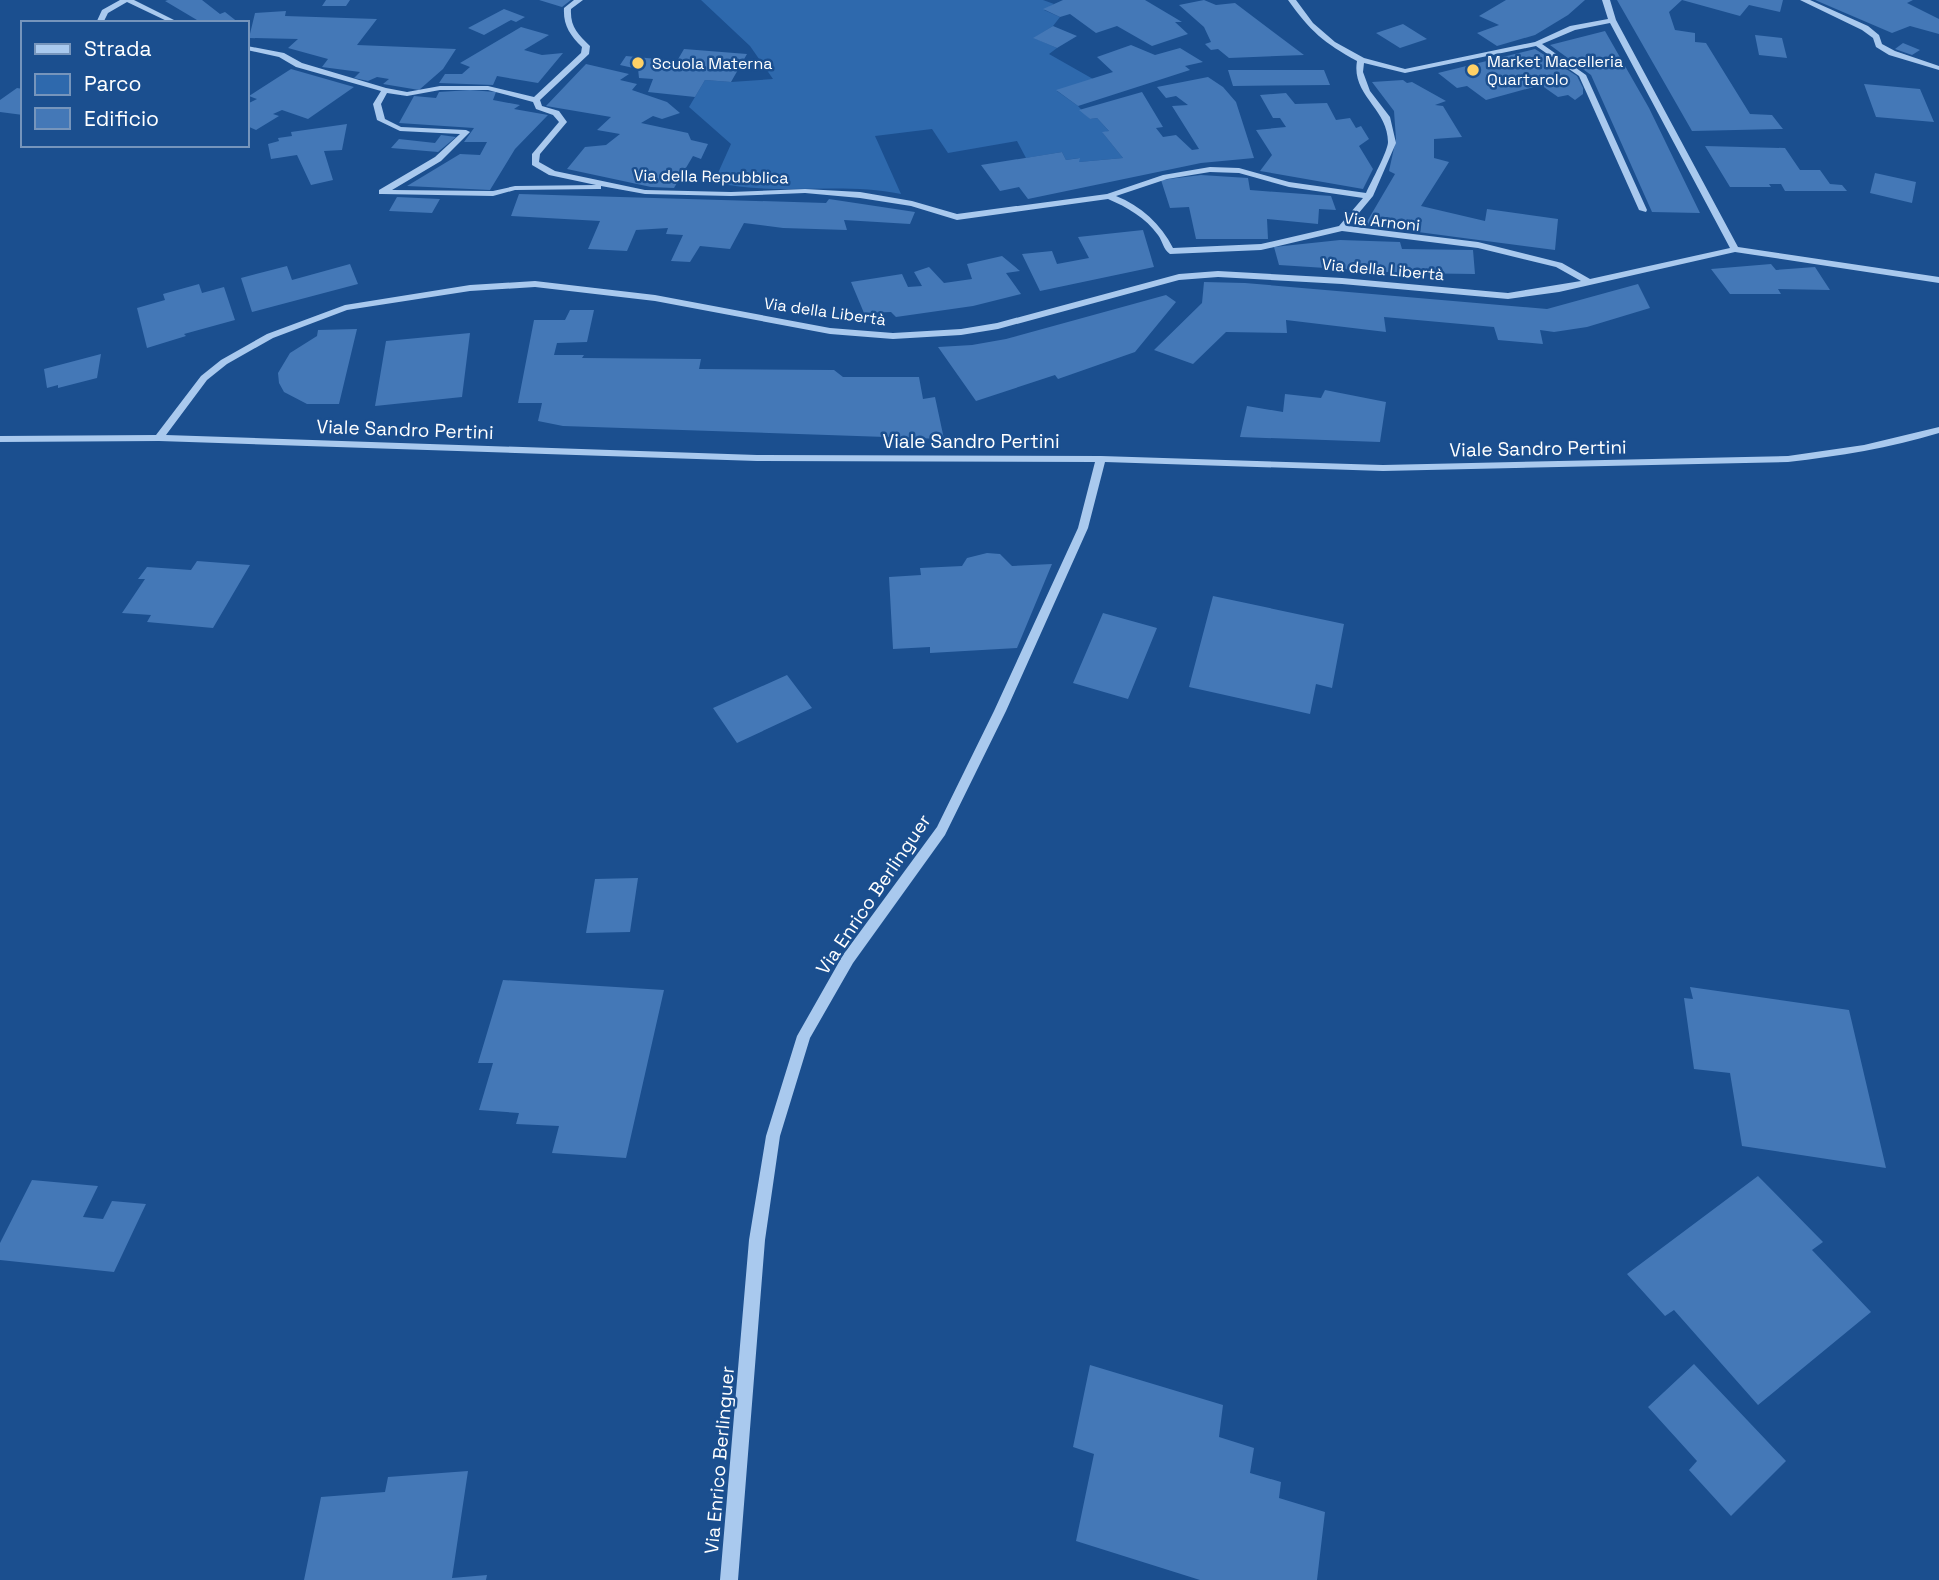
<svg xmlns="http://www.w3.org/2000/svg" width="1939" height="1580" font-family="'Space Grotesk',sans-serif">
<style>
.green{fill:#2e69ad}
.building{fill:#4478b7}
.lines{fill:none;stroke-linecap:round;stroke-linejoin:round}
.minor{fill:#a9c9ee;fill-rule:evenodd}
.poi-dot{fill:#ffd166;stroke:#1b4f8f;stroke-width:2.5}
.labels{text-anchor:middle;stroke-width:5;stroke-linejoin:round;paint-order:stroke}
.far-poi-label{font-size:16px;fill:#fff;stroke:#1b4f8f;text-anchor:start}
.far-street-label{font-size:16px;fill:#fff;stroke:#1b4f8f}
.street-label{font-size:19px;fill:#fff;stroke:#1b4f8f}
</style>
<rect width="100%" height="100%" fill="#1b4f8f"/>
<!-- green -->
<path class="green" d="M701,0H1043L1054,4L1044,10L1060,17L1053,26L1034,38L1057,48L1049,54L1093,79L1057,91L1078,106L1090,119L1097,118L1109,131L1103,133L1123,158L1079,162V158L1066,160L1062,152L1026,158L1017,141L948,153L932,129L875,136L901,194C839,181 775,197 714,182L731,144L689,107L705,80L731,82L773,79L750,46Z"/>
<!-- building -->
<path class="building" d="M168,0H202L220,14L225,12L239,23H202L165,1Z
M326,0H350L346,6H322Z
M539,0H571L562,7Z
M1063,0H1145L1182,22H1175L1188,34L1152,46L1117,26L1096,33L1070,14L1060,17L1043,9Z
M1204,0L1216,5L1235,3L1304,55L1229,58L1218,49L1211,50L1205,44L1211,42L1204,27L1179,5Z
M1506,0H1585L1568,15L1535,35L1497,46L1477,33L1499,25L1479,16Z
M1617,0H1783L1780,12L1749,5L1740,16L1682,0L1669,12L1675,30L1695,33V42L1706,43L1750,114L1772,115L1783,129L1692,131Z
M1815,0H1913L1907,3L1939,19V34L1910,26L1892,33Z
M504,9L525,17L516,22L511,20L484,35L468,28Z
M286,11L285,16L377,19L357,45L456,49L443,69L419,90L383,84L389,79L377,77L368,81L354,78L360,72L322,67L328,59L288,48L298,39L249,38L255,13Z
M1403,24L1427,39L1400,48L1376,33Z
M1053,26L1077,36L1057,48L1033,38Z
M521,27L549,35L524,50L542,55L563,53L538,83L497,76L493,85L439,83L445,74H462L470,67L460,63Z
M1605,31L1649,108L1700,213L1652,212L1591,75L1550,45Z
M1755,35L1782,38L1787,58L1759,55Z
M1903,43L1920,50L1912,55L1895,49Z
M1131,45L1155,55L1180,48L1203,62L1185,66L1190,70L1159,80L1078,106L1056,90L1113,72L1097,57Z
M684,49L747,54L731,82L705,80L695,97L648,92L653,79L639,78L638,69L620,65L626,56L677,61Z
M1535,49L1577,76L1583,88V94L1575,100L1568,95L1558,97L1541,85L1486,100L1467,86L1457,88L1438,73Z
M586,64L629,74L620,80L637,84L632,90L667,102L680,113L662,119L653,116L641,123L688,133L691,140L708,144L701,159L693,156L674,188L651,187L567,169L585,147L606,145L620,134L597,130L611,117L546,106Z
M291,69L354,87L308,119L282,110L273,114L279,116L256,130L247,126V104L257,99L249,96Z
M1228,70H1324L1330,85L1233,86Z
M1208,77L1223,87L1236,102L1254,158L1201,163L1028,199L1019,187L1000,191L981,165L1062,152L1066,160L1080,158L1079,162L1123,158L1102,132L1109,131L1097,118L1090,119L1079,110L1142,92L1163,127L1156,128L1163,137L1176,135L1192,150L1199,149L1172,106L1188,105L1176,96L1166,98L1157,87Z
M1403,80L1407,83L1412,82L1446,101L1435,105L1443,106L1462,137L1434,139V158L1449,162L1421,206L1485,221L1487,209L1558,219L1555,250L1365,225L1395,174L1389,171L1396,139L1394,111L1372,82Z
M1864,84L1920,89L1934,122L1876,117Z
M17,88L23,89V115L0,112V100Z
M470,90L496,92L493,100L520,105L514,109L548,115L515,149L490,190L407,186L460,154L480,155L487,142H464L474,128L399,123L414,96L436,98L439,92Z
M1286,93L1295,104L1327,103L1336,120L1350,118L1356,128L1361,126L1369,139L1359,146L1373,169L1363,189L1260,171L1272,155L1256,130L1286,127L1280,118H1273L1260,95Z
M347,124L342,150L324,151L333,180L311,185L297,155L271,159L268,144L279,141L278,138L292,136L291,132Z
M441,135L456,137L438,152L391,148L399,139L435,143Z
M1705,146L1785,148L1800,170H1820L1830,184L1842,185L1847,191H1785L1781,184H1769L1771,187H1730Z
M1875,173L1916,182L1912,203L1870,193Z
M1201,175L1248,178L1250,190L1331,196L1336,210L1319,209L1318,224L1267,219L1268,239H1196L1189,207L1170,208L1161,180Z
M519,194L826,203L829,199L915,212L910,224L844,220L847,230L783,228L744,223L730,249L700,246L690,262L671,261L683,235L666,234L668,228L636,230L627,251L588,249L600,221L511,216Z
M397,197L440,199L432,213L389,211Z
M1143,230L1154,267L1040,291L1022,254L1052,251L1057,264L1089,258L1078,237Z
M1340,240L1400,242L1402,249L1473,250L1475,274L1403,273L1279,265L1274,247Z
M1002,256L1020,271L1006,273L1021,294L973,306L896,317L891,312L864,313L851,282L902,274L908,287L922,286L914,272L929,267L944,283L972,279L967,264Z
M350,264L358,284L252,312L241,278L287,266L292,280Z
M1771,264L1776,270L1815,267L1830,290L1778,289L1781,294H1730L1711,269Z
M1204,282L1245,283L1547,309L1638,284L1650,308L1587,327L1554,332L1540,330L1543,344L1498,340L1494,327L1384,317L1386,332L1286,320L1287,333L1226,332L1193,364L1154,350L1202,303Z
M199,284L202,293L224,287L235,320L184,334L186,336L147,348L137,308L165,300L163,294Z
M1166,295L1176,302L1135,352L1058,379L1055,375L976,401L938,347L972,345L1006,339Z
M570,310H594L587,342L557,343L554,355H584L582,358L701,359L699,369L834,370L843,377H919L923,399L935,397L944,439L563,426L538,421L542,403H518L534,320H565Z
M357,329L339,404H307L284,392L279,383L278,373L290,353L317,336L318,330Z
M470,333L462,397L375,406L386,341Z
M101,354L97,378L58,388V385L47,388L44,369Z
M1325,390L1386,402L1380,442L1240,437L1247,406L1283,412L1285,394L1321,398Z
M987,553L1000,554L1012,566L1052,564L1017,648L930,653V647L893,649L889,577L921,575L920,568L962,566L967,558Z
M197,561L250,565L213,628L147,622L151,615L122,613L145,579H138L147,567L191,570Z
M1213,596L1344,624L1332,688L1316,684L1310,714L1189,687Z
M1103,613L1157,628L1128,699L1073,683Z
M787,675L812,708L737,743L713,708Z
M638,878L630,932L586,933L595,879Z
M503,980L664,990L626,1158L552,1153L559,1126L516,1124L519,1113L479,1110L493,1063H478Z
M1690,987L1849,1010L1886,1168L1742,1146L1730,1073L1694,1069L1684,998L1693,999Z
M1758,1176L1823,1242L1812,1250L1871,1312L1758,1405L1674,1310L1665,1316L1627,1274Z
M32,1180L98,1186L83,1217L103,1219L112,1201L146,1204L114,1272L0,1260V1243Z
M1694,1364L1786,1461L1731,1516L1689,1470L1697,1461L1648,1407Z
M1090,1365L1223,1405L1219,1437L1254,1448L1250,1473L1281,1482L1279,1498L1325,1512L1317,1580H1200L1076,1541L1094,1454L1073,1447Z
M468,1471L452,1578L487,1575L486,1580H304L321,1497L385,1492L388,1477Z"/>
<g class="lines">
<!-- minor -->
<path class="minor" d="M120,0H134L180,23H171L127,2L108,13L103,23H96L102,10Z
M574,0H583L571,9C570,27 578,34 590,46L589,54L540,100L542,106L559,111L567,122L540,154L539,162L555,171L645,190L731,192L805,189L860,192L912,201L957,214L1107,194L1163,175L1210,167L1239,168L1289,182L1366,193C1371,182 1388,151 1388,142C1388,109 1351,95 1357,61C1324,43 1310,31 1288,0H1296L1313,23L1335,42L1364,58L1405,69L1535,42L1570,26L1608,19L1602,0H1610L1616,20L1738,247L1939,277V283L1735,252L1559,292L1508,299L1342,284L1218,277L1179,280L998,329L961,335L893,339L830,334L655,301L535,287L470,291L347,310L273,338L227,364L207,380L166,435L757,455L1101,456L1383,465L1788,456L1864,445L1939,427V433C1890,448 1839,456 1788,462L1383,471L1105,462L1088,528L1006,711L945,835L853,963L810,1038L780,1136L765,1240L738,1580H720L749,1240L766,1136L797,1036L843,955L937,827L994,711L1078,528L1095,462L757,461L159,441L0,442V436L156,435L201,376L221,360L267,334L345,305L470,285L535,281L655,295L830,328L893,333L961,329L997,323L1179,274L1218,271L1342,278L1508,293L1581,281L1556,267L1478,248L1342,231L1261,250L1170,254C1163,249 1163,242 1158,235C1146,218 1127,207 1108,199L957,220L911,206L860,198L805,193L731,196L645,194L601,186V189H598L515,190L493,196L382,194H379V190L435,157L460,134L400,131L377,120L373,104L381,91L296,67L279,57L247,50V46L284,53L302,63L386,88L407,92L440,86H488L534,97L581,53L582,47C570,35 563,25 564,8ZM1610,23L1730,248L1590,279L1562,263L1478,242L1348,226L1373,196L1396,143L1390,117L1370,91L1363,72L1364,63L1405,73L1536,46L1579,76L1639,210L1646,212L1647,210L1586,75L1542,44L1575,30ZM440,90H488L533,102L536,109L553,115L559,122L532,154V165L549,175L596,185L515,186L493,191L392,190L441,161L470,132L466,130L401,127L385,119L381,104L387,93L407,96ZM1210,172L1239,173L1289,187L1363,198L1339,226L1261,244L1173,248C1161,224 1141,206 1116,196L1167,179Z
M1800,0H1810L1868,26L1879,35L1882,44L1895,51L1939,66V70L1889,55L1876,47L1873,38L1862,30Z"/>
</g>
<!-- markers -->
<g class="poi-dot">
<circle cx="638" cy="63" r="7"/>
<circle cx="1473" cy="70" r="7"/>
</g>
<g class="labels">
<!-- far-poi labels -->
<g class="far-poi-label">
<text x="1487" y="67">Market Macelleria<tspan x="1487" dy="18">Quartarolo</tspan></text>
<text x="652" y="69">Scuola Materna</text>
</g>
<!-- far-street labels -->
<g class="far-street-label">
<text transform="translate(711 176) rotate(1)" y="6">Via della Repubblica</text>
<text transform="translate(1382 221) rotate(6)" y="6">Via Arnoni</text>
<text transform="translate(1383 269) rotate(5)" y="6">Via della Libertà</text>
<text transform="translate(825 311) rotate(8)" y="6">Via della Libertà</text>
</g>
<!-- street labels -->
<g class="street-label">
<text transform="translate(405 429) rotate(2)" y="7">Viale Sandro Pertini</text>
<text x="971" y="448">Viale Sandro Pertini</text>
<text transform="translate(1538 448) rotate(-1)" y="7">Viale Sandro Pertini</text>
<text transform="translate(873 894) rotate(-56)" y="7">Via Enrico Berlinguer</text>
<text transform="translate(719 1460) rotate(-85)" y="7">Via Enrico Berlinguer</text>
</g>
</g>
<!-- legend -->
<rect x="21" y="21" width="228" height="126" fill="#1b4f8f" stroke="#7695bc" stroke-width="2"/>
<rect x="35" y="44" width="35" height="10" fill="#a9c9ee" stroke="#7695bc" stroke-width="2"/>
<text x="84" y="56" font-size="21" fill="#ffffff">Strada</text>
<rect x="35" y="74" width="35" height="21" fill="#2e69ad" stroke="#7695bc" stroke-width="2"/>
<text x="84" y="91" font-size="21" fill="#ffffff">Parco</text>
<rect x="35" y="108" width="35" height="21" fill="#4478b7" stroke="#7695bc" stroke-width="2"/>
<text x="84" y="126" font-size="21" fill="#ffffff">Edificio</text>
</svg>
